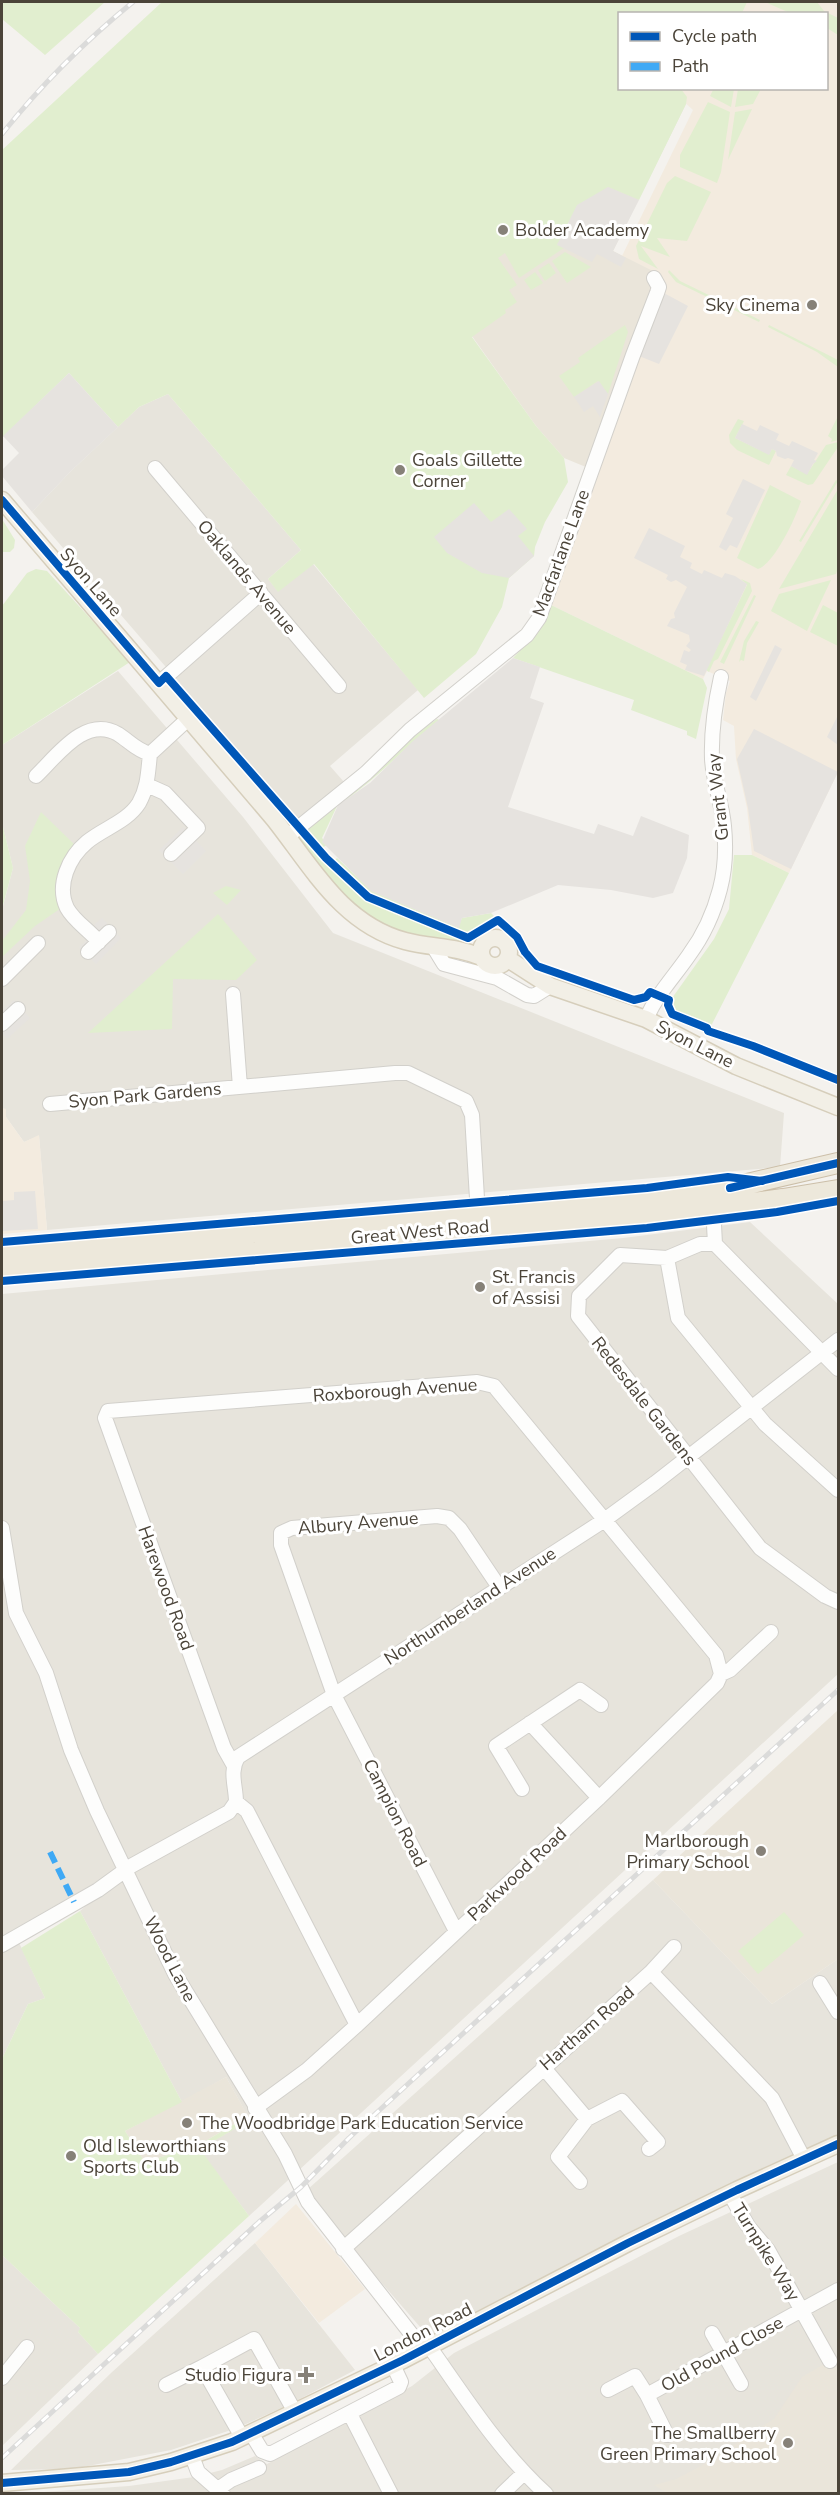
<svg xmlns="http://www.w3.org/2000/svg" width="840" height="2495" font-family="'Nunito Sans',sans-serif">
<style>
.residential{fill:#e7e4dc}
.commercial{fill:#f3ebdf}
.education{fill:#eae5da}
.green{fill:#e1eecf}
.parking{fill:#e6e3df}
.lines{fill:none;stroke-linecap:round;stroke-linejoin:round}
.minor-casing{stroke:#d2d0cb;stroke-width:16}
.major-casing{stroke:#d6cebb;stroke-width:19}
.highway-casing{stroke:#ccbfa9;stroke-width:22}
.minor{stroke:#fdfdfc;stroke-width:14}
.major{stroke:#f2efe6;stroke-width:16}
.highway{stroke:#ede8db;stroke-width:20}
.rail-casing{stroke:#dbdbda;stroke-width:5}
.rail{stroke:#fff;stroke-width:3;stroke-dasharray:9;stroke-linecap:butt}
.quiet{stroke:#3fa9f5;stroke-width:6;stroke-dasharray:12 6;stroke-linecap:butt}
.cycleway-casing{stroke:#fff;stroke-width:11}
.cycleway{stroke:#0057b8;stroke-width:8}
.poi-dot{fill:#868178;stroke:#fff;stroke-width:2}
.labels{text-anchor:middle;stroke-width:6;stroke-linejoin:round;paint-order:stroke}
.poi-label{font-size:18px;fill:#4b4439;stroke:#fff;text-anchor:start}
.street-label{font-size:18px;fill:#4b4439;stroke:#fff}
</style>
<rect width="100%" height="100%" fill="#f4f2ee"/>
<!-- residential -->
<path class="residential" d="M168,394L301,550L268,579L278,591L313,564L418,690L330,766L344,782L298,820L32,512L71,471L139,407Z
M118,671L243,817L333,933L784,1113L780,1167L47,1230L39,1136L24,1142L6,1117V1110L2,1108V910L13,868L2,823V745Z
M750,1222L838,1304V1674L249,2216L199,2149L250,2120L226,2077L182,2102L80,1911L126,1871L124,1866L13,1930L45,1998L28,2004L2,2059V1294L623,1238Z
M653,1880L772,2004L838,1959V2138L428,2336L345,2241L307,2190Z
M838,2162V2493L15,2494L129,2486L194,2477L222,2470L255,2456L267,2464L412,2386L454,2353L679,2236Z
M255,2243L355,2370L290,2404L237,2428L171,2450L72,2469L11,2470L111,2373Z
M2,2255L81,2329L78,2332L98,2354L2,2446Z"/>
<!-- commercial -->
<path class="commercial" d="M579,2H838V772L789,873L752,855L747,808L736,759L734,726L723,720L726,693L730,681L707,671L703,679L551,605L663,284L660,275L622,256L693,110L670,89L826,88V14H620Z
M2,1108L6,1109V1117L24,1142L39,1135L47,1230L2,1234Z
M296,2204L365,2289L319,2323L255,2243Z"/>
<!-- education -->
<path class="education" d="M620,88L670,89L686,104L613,251L661,275L664,284L598,472L564,458L536,426L462,322L418,101Z
M838,1710V1959L772,2004L653,1880Z
M226,2077L248,2116L197,2146L145,2162L125,2131Z
M838,2356V2493L669,2494L654,2485L676,2479L701,2466L774,2419L802,2377Z"/>
<!-- green -->
<path class="green" d="M2,2H105L45,55L2,19Z
M162,2H747L742,13L620,14V88L681,89L687,97L686,104L639,200L608,187L557,244L564,248L519,278L505,253L498,258L517,285L509,290L517,302L505,310L506,313L472,337L536,426L564,458L568,482L545,522L535,547L534,556L509,578L502,607L476,654L424,698L314,564L278,592L268,579L301,550L168,394L139,407L118,427L69,373L2,438V150Z
M765,2H817L824,11L838,18V35L827,28L826,14L790,13Z
M714,88L734,89L731,107L710,96Z
M738,89V88L761,89L753,104L735,107Z
M708,102L730,112L721,172L717,183L680,167V155Z
M752,109L728,160L735,112Z
M675,176L711,192L687,241L657,238L670,257L641,246L658,269L639,259L636,246L667,183Z
M565,252L591,267L567,283L552,261Z
M549,263L556,273L545,281L538,270Z
M669,270L680,281L760,320L759,322L676,282L668,272Z
M535,272L543,283L531,290L524,280Z
M625,325L628,332L608,394L598,381L574,397L559,376L580,362L578,358Z
M769,325L838,360V367L817,352L768,327Z
M838,416V440L831,442L832,439L828,436Z
M738,419L744,421L735,438L769,454L772,449L776,451L769,465L737,450L730,443L729,435Z
M838,442V447L813,484L808,485L786,475L791,466L807,474L826,445Z
M836,480L838,481L801,542L799,541Z
M770,485L801,501C796,517 775,563 758,569L737,558Z
M838,489V568L836,574L779,589Z
M2,519L15,540L14,548L10,552H2Z
M36,569L47,571L130,662L2,745V606L27,573Z
M741,579L750,583L752,591L718,659L714,661L709,672L706,670L747,585Z
M831,580L807,631L771,611L779,594Z
M754,595L756,596L724,664L720,662Z
M551,605L703,679L707,688L696,739L687,735V731L631,710L634,700L513,658L532,638Z
M823,605L838,613V646L810,632Z
M756,621L759,622L747,643L744,661L741,660L739,662L744,641Z
M437,719L439,720C407,746 379,776 346,800L343,795L410,737Z
M338,804L322,838L328,844L321,849L304,830Z
M41,812L76,846L64,906L35,926L2,957V941L26,910L30,881L25,846Z
M2,823L13,868L2,909Z
M301,831L332,863L337,858L372,891L458,927L462,918L491,913L497,919L466,936L369,896L334,863L368,899L395,914L469,940L460,942L404,936L353,910L297,838Z
M734,855H752L789,873L711,1026L673,1011L670,1001L714,939L729,909Z
M226,886L241,890L227,905L213,893Z
M218,914L257,960L236,980L173,979L172,1029L88,1033Z
M80,1911L182,2102L125,2131L145,2162L197,2146L248,2116L250,2120L200,2149L249,2216L98,2354L78,2332L80,2328L2,2255V2059L28,2004L45,1998L21,1948Z
M784,1912L804,1935L758,1974L738,1951Z"/>
<!-- parking -->
<path class="parking" d="M608,187L639,200L613,251L626,258L621,267L597,254L592,262L557,245L577,205Z
M662,292L688,306L659,364L639,356Z
M69,373L118,427L71,471L32,512L2,476V470L19,453L3,436Z
M599,381L608,394L600,417L593,406L584,412L574,397Z
M742,424L757,431L760,425L779,434L776,440L789,446L792,441L818,453L814,460L817,461L813,464L807,475L791,466L794,460L788,458L785,459L777,456L776,451L772,449L769,455L735,438Z
M743,479L765,490L737,548L730,545L726,551L719,547L733,518L726,514Z
M474,503L491,522L509,509L527,529L518,536L534,556L509,578L482,573L447,553L434,537Z
M649,528L685,546L680,557L692,563L690,568L702,574L704,570L722,578L725,573L735,576L747,584L704,676L685,670L687,665L680,662L684,650L689,652L691,650L686,646L690,641L689,635L667,626L671,619L675,618L674,613L687,587L676,580L671,582L666,579L668,575L634,558Z
M775,645L782,649L756,701L750,697Z
M513,658L540,667L530,698L544,703L508,807L594,834L598,824L633,836L641,816L689,835L687,858L673,893L653,898L611,890L558,885L491,913L462,918L459,928L371,891L322,842L338,805L370,783L413,741Z
M838,715V745L827,737Z
M754,729L838,772L791,869L754,851L748,808L737,759Z
M183,827L206,851L183,874L159,850Z
M102,918L121,938L96,964L79,947L98,931L94,925Z
M14,1000L30,1018L7,1039L2,1033V1011Z
M2,1185L3,1201L14,1200V1192L35,1191L38,1229L2,1231Z"/>
<g class="lines">
<!-- minor casing -->
<g class="minor-casing">
<path id="minor" d="M155,468L339,686
M159,683L261,593
M36,776C57,756 85,715 118,734C129,741 136,750 150,754
M147,785L165,793L198,828L171,854
M288,836L366,773L410,730L527,635L539,618L633,355L657,293L659,287L654,278
M99,942C89,930 74,921 67,908C56,885 69,857 87,842C104,828 127,822 139,803C148,787 148,772 150,754L189,718
M433,946L444,964L497,978L527,995L534,996L550,986
M88,952L109,932
M2,979L38,943
M233,994L240,1087
M646,1019C657,994 674,977 689,955C703,936 714,912 720,889C725,870 726,846 724,826C722,803 713,781 712,759C711,731 715,704 721,677
M2,1024L18,1009
M50,1104L395,1073H408L466,1101L472,1115L478,1215
M715,1244H700L667,1258L620,1255L579,1296L578,1316L760,1548L825,1596L838,1602
M715,1244L838,1369
M715,1244L714,1225L718,1208
M667,1258L678,1318L765,1424L838,1490
M2,1528L16,1613L46,1673L71,1750L97,1811L175,1974L285,2154L308,2202L423,2349
M530,1723L599,1798
M233,1764L224,1748L105,1418L108,1411L477,1382L494,1386L716,1655L721,1674
M522,1789L496,1746L580,1690L601,1705
M236,1802L247,1811L357,2025
M456,1931L334,1695L281,1545V1533L292,1528L437,1516L449,1518L460,1529L499,1587
M2,1945L98,1890L131,1866L229,1812L236,1802C236,1786 229,1772 238,1757L603,1521L655,1483L838,1340
M651,1972L674,1947
M820,1983L838,2012
M543,2067L587,2119L558,2157L580,2182
M255,2108L307,2070L357,2025L599,1798L717,1683L721,1674L730,1670L771,1632
M587,2119L622,2101L658,2142L649,2149
M730,2194L748,2226L768,2250L830,2361
M343,2249L651,1972L772,2098L804,2159
M712,2333L741,2384
M429,2346C465,2397 499,2451 546,2494
M2,2378L27,2347
M166,2385L202,2367
M608,2390L635,2376L647,2395
M350,2414L391,2494
M251,2433L262,2451L270,2454L399,2387L401,2382L393,2365
M667,2435L647,2395L838,2290
M242,2437L202,2367L254,2339L295,2412
M192,2456L198,2472L223,2494
M218,2489L231,2480L259,2468
M502,2494L524,2473"/>
</g>
<!-- major casing -->
<g class="major-casing">
<path id="major" d="M2,500L274,819C312,867 342,924 405,941C431,948 456,946 481,957
M481 952a14 14 0 1 1 28 0a14 14 0 1 1-28 0Z
M508,959L550,986L646,1019L736,1066L838,1107
M2,2483L129,2472L171,2462L232,2442L403,2360L628,2243L737,2190L838,2144"/>
</g>
<!-- highway casing -->
<g class="highway-casing">
<path id="highway" d="M2,1253L645,1201L730,1188L838,1163
M2,1270L644,1217L783,1199L838,1190"/>
</g>
<!-- minor -->
<use href="#minor" class="minor"/>
<!-- major -->
<use href="#major" class="major"/>
<!-- highway -->
<use href="#highway" class="highway"/>
<!-- rail casing -->
<g class="rail-casing">
<path id="rail" d="M2,134C41,85 84,42 133,2
M2,2458L259,2222L301,2187L349,2138L838,1690"/>
</g>
<!-- rail -->
<use href="#rail" class="rail"/>
<!-- quiet -->
<path class="quiet" d="M50,1852L74,1902"/>
<!-- cycleway casing -->
<g class="cycleway-casing">
<path id="cycleway" d="M2,500L159,683L166,676L326,858L368,897L468,938L498,920L517,937L525,952L537,966L634,1000L646,997L650,992L669,1000L668,1005L672,1014L707,1028L708,1031L753,1046L838,1080
M730,1188L838,1163
M2,1242L647,1188L728,1177L762,1181
M2,1281L647,1228L777,1212L838,1201
M2,2483L129,2472L171,2462L232,2442L403,2360L628,2243L737,2190L838,2144"/>
</g>
<!-- cycleway -->
<use href="#cycleway" class="cycleway"/>
</g>
<!-- markers -->
<g class="poi-dot">
<circle cx="503" cy="230" r="6"/>
<circle cx="812" cy="305" r="6"/>
<circle cx="400" cy="470" r="6"/>
<circle cx="480" cy="1287" r="6"/>
<circle cx="761" cy="1851" r="6"/>
<circle cx="187" cy="2123" r="6"/>
<circle cx="71" cy="2156" r="6"/>
<path d="M303 2366h6v6h6v6h-6v6h-6v-6h-6v-6h6z"/>
<circle cx="788" cy="2443" r="6"/>
</g>
<g class="labels">
<!-- poi labels -->
<g class="poi-label">
<text x="515" y="236">Bolder Academy</text>
<text x="800" y="311" text-anchor="end">Sky Cinema</text>
<text x="412" y="466">Goals Gillette<tspan x="412" dy="21">Corner</tspan></text>
<text x="492" y="1283">St. Francis<tspan x="492" dy="21">of Assisi</tspan></text>
<text x="749" y="1847" text-anchor="end">Marlborough<tspan x="749" dy="21">Primary School</tspan></text>
<text x="199" y="2129">The Woodbridge Park Education Service</text>
<text x="83" y="2152">Old Isleworthians<tspan x="83" dy="21">Sports Club</tspan></text>
<text x="292" y="2381" text-anchor="end">Studio Figura</text>
<text x="776" y="2439" text-anchor="end">The Smallberry<tspan x="776" dy="21">Green Primary School</tspan></text>
</g>
<!-- street labels -->
<g class="street-label">
<text transform="translate(561 553) rotate(-70)" y="6">Macfarlane Lane</text>
<text transform="translate(247 577) rotate(50)" y="6">Oaklands Avenue</text>
<text transform="translate(91 582) rotate(49)" y="6">Syon Lane</text>
<text transform="translate(718 797) rotate(-96)" y="6">Grant Way</text>
<text transform="translate(695 1044) rotate(27)" y="6">Syon Lane</text>
<text transform="translate(145 1095) rotate(-5)" y="6">Syon Park Gardens</text>
<text transform="translate(420 1232) rotate(-5)" y="6">Great West Road</text>
<text transform="translate(395 1390) rotate(-4)" y="6">Roxborough Avenue</text>
<text transform="translate(644 1401) rotate(52)" y="6">Redesdale Gardens</text>
<text transform="translate(358 1523) rotate(-5)" y="6">Albury Avenue</text>
<text transform="translate(166 1588) rotate(70)" y="6">Harewood Road</text>
<text transform="translate(470 1606) rotate(-33)" y="6">Northumberland Avenue</text>
<text transform="translate(395 1813) rotate(63)" y="6">Campion Road</text>
<text transform="translate(517 1874) rotate(-43)" y="6">Parkwood Road</text>
<text transform="translate(170 1959) rotate(63)" y="6">Wood Lane</text>
<text transform="translate(587 2028) rotate(-41)" y="6">Hartham Road</text>
<text transform="translate(766 2252) rotate(58)" y="6">Turnpike Way</text>
<text transform="translate(423 2332) rotate(-27)" y="6">London Road</text>
<text transform="translate(722 2354) rotate(-29)" y="6">Old Pound Close</text>
</g>
</g>
<!-- border -->
<rect width="840" height="2495" fill="none" stroke="#4b4439" stroke-width="6"/>
<!-- legend -->
<rect x="618" y="12" width="210" height="78" fill="#ffffff" stroke="#b7b4b0" stroke-width="1.5"/>
<rect x="630" y="32" width="30" height="9" fill="#0057b8" stroke="#b7b4b0" stroke-width="1.5"/>
<text x="672" y="42" font-size="18" fill="#4b4439">Cycle path</text>
<rect x="630" y="62" width="30" height="9" fill="#3fa9f5" stroke="#b7b4b0" stroke-width="1.5"/>
<text x="672" y="72" font-size="18" fill="#4b4439">Path</text>
</svg>
